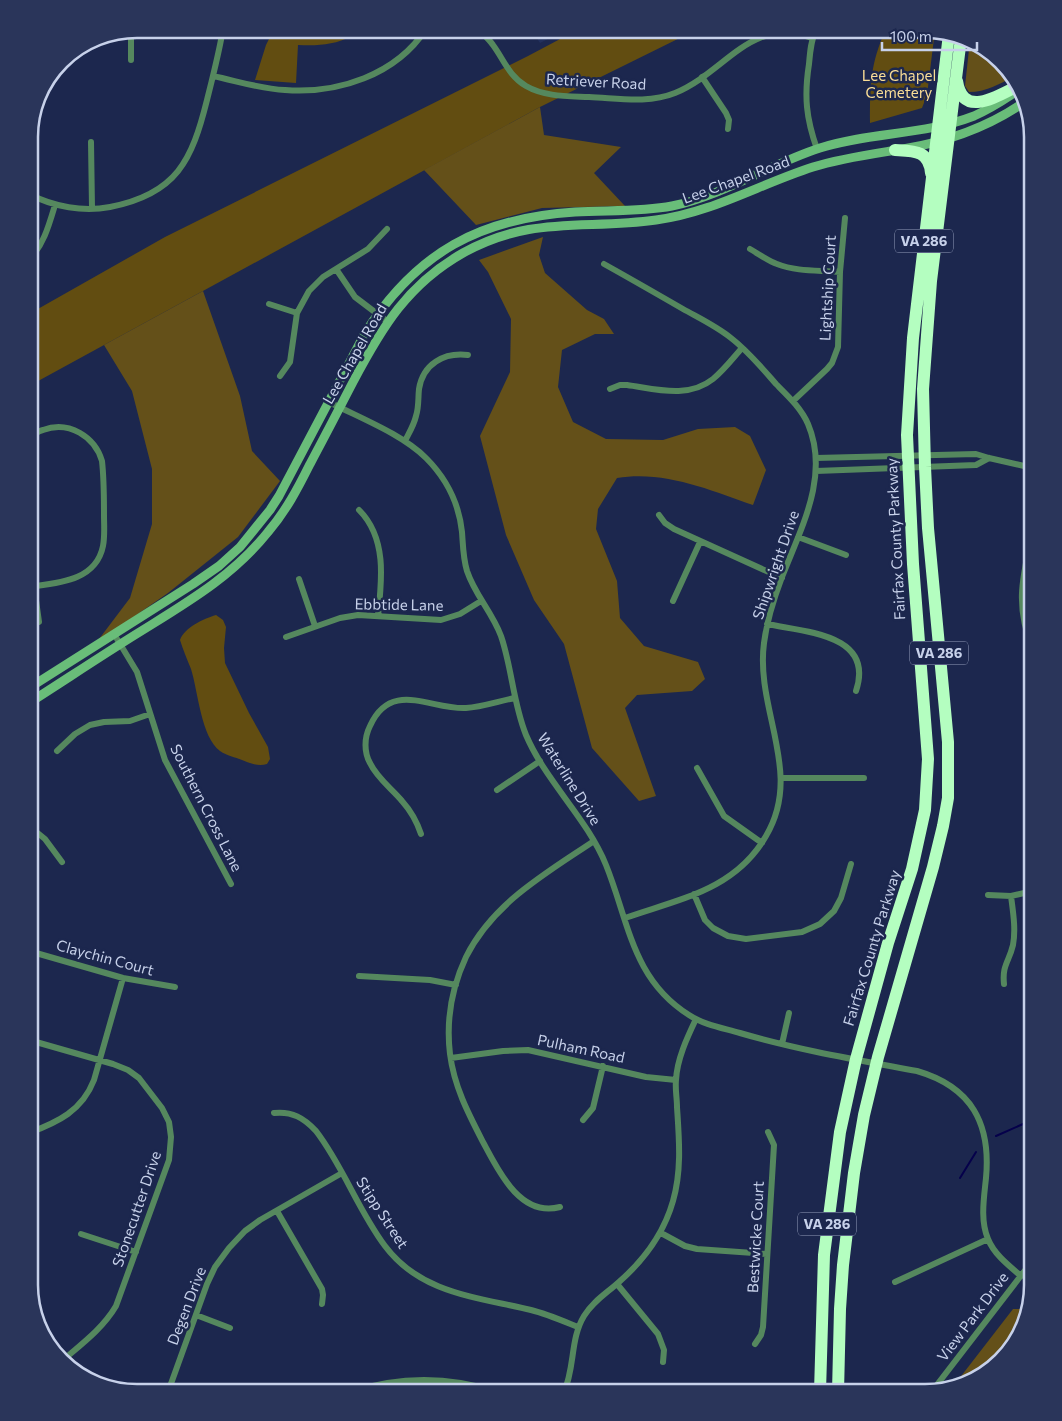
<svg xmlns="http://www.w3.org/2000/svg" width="1062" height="1421" font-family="Commissioner,sans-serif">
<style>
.built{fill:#22305d}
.green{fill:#624d11}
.forest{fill:#645019}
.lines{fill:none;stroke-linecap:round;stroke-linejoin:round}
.stream{stroke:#05004b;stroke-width:2}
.street{stroke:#55885e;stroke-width:6}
.secondary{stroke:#69bd79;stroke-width:9}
.highway{stroke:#b4fec0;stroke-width:12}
.labels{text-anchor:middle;stroke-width:5;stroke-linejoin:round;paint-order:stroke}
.shield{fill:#1c274e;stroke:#949ebb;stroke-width:1}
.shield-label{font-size:14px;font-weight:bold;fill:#c7d1ea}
.park-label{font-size:15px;fill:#f9dd96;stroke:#1c274e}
.street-label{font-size:15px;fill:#c7d1ea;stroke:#1c274e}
.rim{fill:none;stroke:#c7d1ea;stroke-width:2.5}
</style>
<rect width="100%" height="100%" fill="#1c274e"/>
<!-- built -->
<path class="built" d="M531,29H567L540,43Z"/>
<!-- green -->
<path class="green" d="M274,29H336L352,36C334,45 318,46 298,45L296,83L255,80L266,45Z
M579,29H698L540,107L29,386V314L165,237L528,56Z
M886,29L935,30L927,95L922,108L870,123C870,86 870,64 886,29Z
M216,615L223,620L226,627L224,648L225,663L249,713L268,747L270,759L267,764C258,767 250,763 242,760C235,757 227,756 220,751C201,737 198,691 191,669C187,659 183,650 180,640C185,627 203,619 216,615Z"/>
<!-- forest -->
<path class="forest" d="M970,40L979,43L1014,76C1000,84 986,92 969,92L965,86Z
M540,107L544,135L621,147L594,173L625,206L542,208L476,225L424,170Z
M543,237L539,255L545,273L587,310L604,319L614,334H595L562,350L558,387L573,422L606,439L663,440L698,429L735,427L750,436L766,470L753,505C710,490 664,470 617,478L598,509L596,529L617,581L620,618L644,646L698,662L705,679L692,691L637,695L625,708L656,796L639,801L592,748L564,644L534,600L506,535L480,436L510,372L511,319L488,272L479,260Z
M203,291L240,396L252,451L280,481L238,537L168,593L96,643L130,598L152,524V469L132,391L104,345Z
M1013,1309H1027L1019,1338L985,1374L955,1384Z"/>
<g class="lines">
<!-- stream -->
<path class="stream" d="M996,1136L1023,1124L1033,1116
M960,1178L976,1152"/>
<!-- street -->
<path class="street" d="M478,29C483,34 489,39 493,45C504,60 509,76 526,86C545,97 568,96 589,97C617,98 648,104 675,93C726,72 750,16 812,38
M816,29C811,40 810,52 809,64C804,96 806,118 817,149
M131,60V30
M213,76C237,81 261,89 285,90C338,94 396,75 426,29
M702,77L726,113L729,120L728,129
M91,142L92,208
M29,194C54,207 83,212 110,207C177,194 192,160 207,100C213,76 219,53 223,29
M750,249C759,254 768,261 777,264C797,272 819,270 840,272
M29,260C44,244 49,225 55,205
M604,264C631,279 657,294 683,309C699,318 716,326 731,338C748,351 762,368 776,384C788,396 801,408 808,424C830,476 801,528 782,577C774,598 767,620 764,643C755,710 804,772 766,836C735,890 679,899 625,918
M336,269L355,297L388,322
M269,304L297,313
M1033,311L1030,282L1033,258
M280,376L290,362L297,313L309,291L323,277L368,249L387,229
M610,389L620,385H627C656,389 688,399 713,379C724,370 733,358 742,348
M793,401L827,369L832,363L838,347L840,272L845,218
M329,402C360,418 402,434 426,458C446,478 459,504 462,532C463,545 463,558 467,571C475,595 492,612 501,636C512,668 513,703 526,735C546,782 587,818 606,865C629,922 632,979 689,1015C704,1025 723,1028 740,1033C798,1050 858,1060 917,1071C972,1087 991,1124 986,1178C984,1198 980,1220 988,1239C994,1254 1008,1265 1021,1276
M405,441C409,433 414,425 416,416C419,407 418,398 419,389C423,364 444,352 468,355
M816,458L976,454L989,458L1033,468
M816,471L976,465L989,458
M359,510C387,538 382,580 378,616
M659,515L665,523L674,529L782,578
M798,537L846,555
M299,579L315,626
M34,586L39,622
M29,587C58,583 96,581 103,546C105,536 104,525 104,515C104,497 104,479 102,461C95,437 69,420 43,430C38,431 34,435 29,437
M673,601L700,542
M767,624C805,632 875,634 856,691
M114,634L137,672L165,760L231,884
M286,637L340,618L358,615L441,620L460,614L481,601
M1033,650C1014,604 1023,576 1033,530
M57,751L75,734L90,725L104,722L130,721L150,714
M697,768L724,816L762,843
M782,778H864
M497,790L540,761
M29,826L45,839L62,862
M421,834C417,822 411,811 402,801C392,789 377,778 370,763C364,752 364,738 370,726C391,679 431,710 466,708C482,707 499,701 515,698
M694,894L705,920L713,928L728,936L746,939L802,932L820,924L834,911L841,898L851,864
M988,895L1011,896L1033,891
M29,951L123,978L175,987
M359,976L430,980L456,985
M1004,984C1002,965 1009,962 1013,945C1016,929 1013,912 1011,896
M29,1040L113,1064L128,1070L139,1078L162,1108L169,1122L171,1137L169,1160L116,1306C103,1328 83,1343 63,1360
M782,1044L789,1013
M451,1058L503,1051L528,1050L646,1077L676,1080
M274,1113C292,1111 304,1118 316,1131C343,1166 358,1210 385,1246C421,1294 477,1297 531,1310C547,1314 563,1321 578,1327
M583,1120L593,1108L603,1066
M29,1133C58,1122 82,1111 94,1080L123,978
M560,1207C520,1218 498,1170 483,1142C468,1113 454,1086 450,1054C446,1021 452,987 466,957C493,903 545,874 594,841
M277,1211L322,1289L323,1295L322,1304
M661,1233L685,1246L697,1249L767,1254
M81,1234L136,1252
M895,1282L988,1239
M617,1284L658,1334L664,1350L663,1362
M196,1315L230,1328
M46,1342L51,1349
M755,1344L761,1335L763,1327L774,1145L768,1132
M933,1390L1033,1260
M168,1392L207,1284L215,1267L229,1248L245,1231L260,1220L342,1173
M350,1392C399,1376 449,1376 498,1392
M564,1392C575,1368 570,1339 584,1316C593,1301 607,1293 619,1282C644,1260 664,1233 673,1201C682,1170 679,1138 677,1107C677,1098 675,1089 676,1080C677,1059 687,1038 696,1019"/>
<!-- secondary -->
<path class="secondary" d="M29,688L193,584L219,566L240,547L270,510L279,496L365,333C417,252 480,218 575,212C607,210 640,212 672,206C722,196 770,164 820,148C870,132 925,135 974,116C987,110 999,103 1011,95
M29,703C65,680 101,656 138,633C186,603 232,577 268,532C286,511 298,488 310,464C325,436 339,409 353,382C382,327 408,284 463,253C531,215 584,230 656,220C711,213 760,184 813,167C842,158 873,154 903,149C945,142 988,127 1023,103"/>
<!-- highway -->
<path class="highway" d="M957,81C963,119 997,96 1018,86
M895,150C914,151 929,150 931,173
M820,1392L824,1255L840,1132L856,1059L888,943L912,869L925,810L928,759L913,564L907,435L913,338L949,34
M838,1392L840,1309L843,1265L854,1173L864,1115L878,1057L933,867L943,826L948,798V742L928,528L925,467L923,389L931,281L961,38"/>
</g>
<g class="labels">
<!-- shield labels -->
<g class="shield">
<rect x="895" y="229.5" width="58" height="23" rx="4"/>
<rect x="910" y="641.5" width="58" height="23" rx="4"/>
<rect x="798" y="1212.5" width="58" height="23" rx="4"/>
</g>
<g class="shield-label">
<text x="924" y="246">VA 286</text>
<text x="939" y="658">VA 286</text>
<text x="827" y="1229">VA 286</text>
</g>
<!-- park labels -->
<g class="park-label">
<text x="899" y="81">Lee Chapel<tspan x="899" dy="17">Cemetery</tspan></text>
</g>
<!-- street labels -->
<g class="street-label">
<text transform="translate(596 82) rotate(3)" y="5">Retriever Road</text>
<text transform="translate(736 180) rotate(-20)" y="5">Lee Chapel Road</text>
<text transform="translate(828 288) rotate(-87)" y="5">Lightship Court</text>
<text transform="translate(355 354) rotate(-60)" y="5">Lee Chapel Road</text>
<text transform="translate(896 539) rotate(-93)" y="5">Fairfax County Parkway</text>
<text transform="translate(776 565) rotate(-71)" y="5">Shipwright Drive</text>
<text transform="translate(399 605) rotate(1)" y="5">Ebbtide Lane</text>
<text transform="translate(569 779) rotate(58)" y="5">Waterline Drive</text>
<text transform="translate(206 808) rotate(63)" y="5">Southern Cross Lane</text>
<text transform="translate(872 948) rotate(-73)" y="5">Fairfax County Parkway</text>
<text transform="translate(105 958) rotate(15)" y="5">Claychin Court</text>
<text transform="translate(581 1049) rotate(12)" y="5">Pulham Road</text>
<text transform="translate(137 1209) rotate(-71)" y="5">Stonecutter Drive</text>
<text transform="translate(382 1213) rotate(57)" y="5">Stipp Street</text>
<text transform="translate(756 1237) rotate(-87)" y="5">Bestwicke Court</text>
<text transform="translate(187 1306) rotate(-69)" y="5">Degen Drive</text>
<text transform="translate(973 1317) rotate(-53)" y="5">View Park Drive</text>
</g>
</g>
<!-- crop -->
<path d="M0 0H1062V1421H0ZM137 38H925A99 99 0 0 1 1024 137V1285A99 99 0 0 1 925 1384H137A99 99 0 0 1 38 1285V137A99 99 0 0 1 137 38Z" fill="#2a355a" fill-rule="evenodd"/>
<path class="rim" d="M137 38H925A99 99 0 0 1 1024 137V1285A99 99 0 0 1 925 1384H137A99 99 0 0 1 38 1285V137A99 99 0 0 1 137 38Z"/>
<!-- scale -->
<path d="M882 42v8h95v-8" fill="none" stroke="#c7d1ea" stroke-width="2.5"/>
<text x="890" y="42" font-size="15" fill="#c7d1ea" stroke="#1c274e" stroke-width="4" paint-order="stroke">100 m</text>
</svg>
